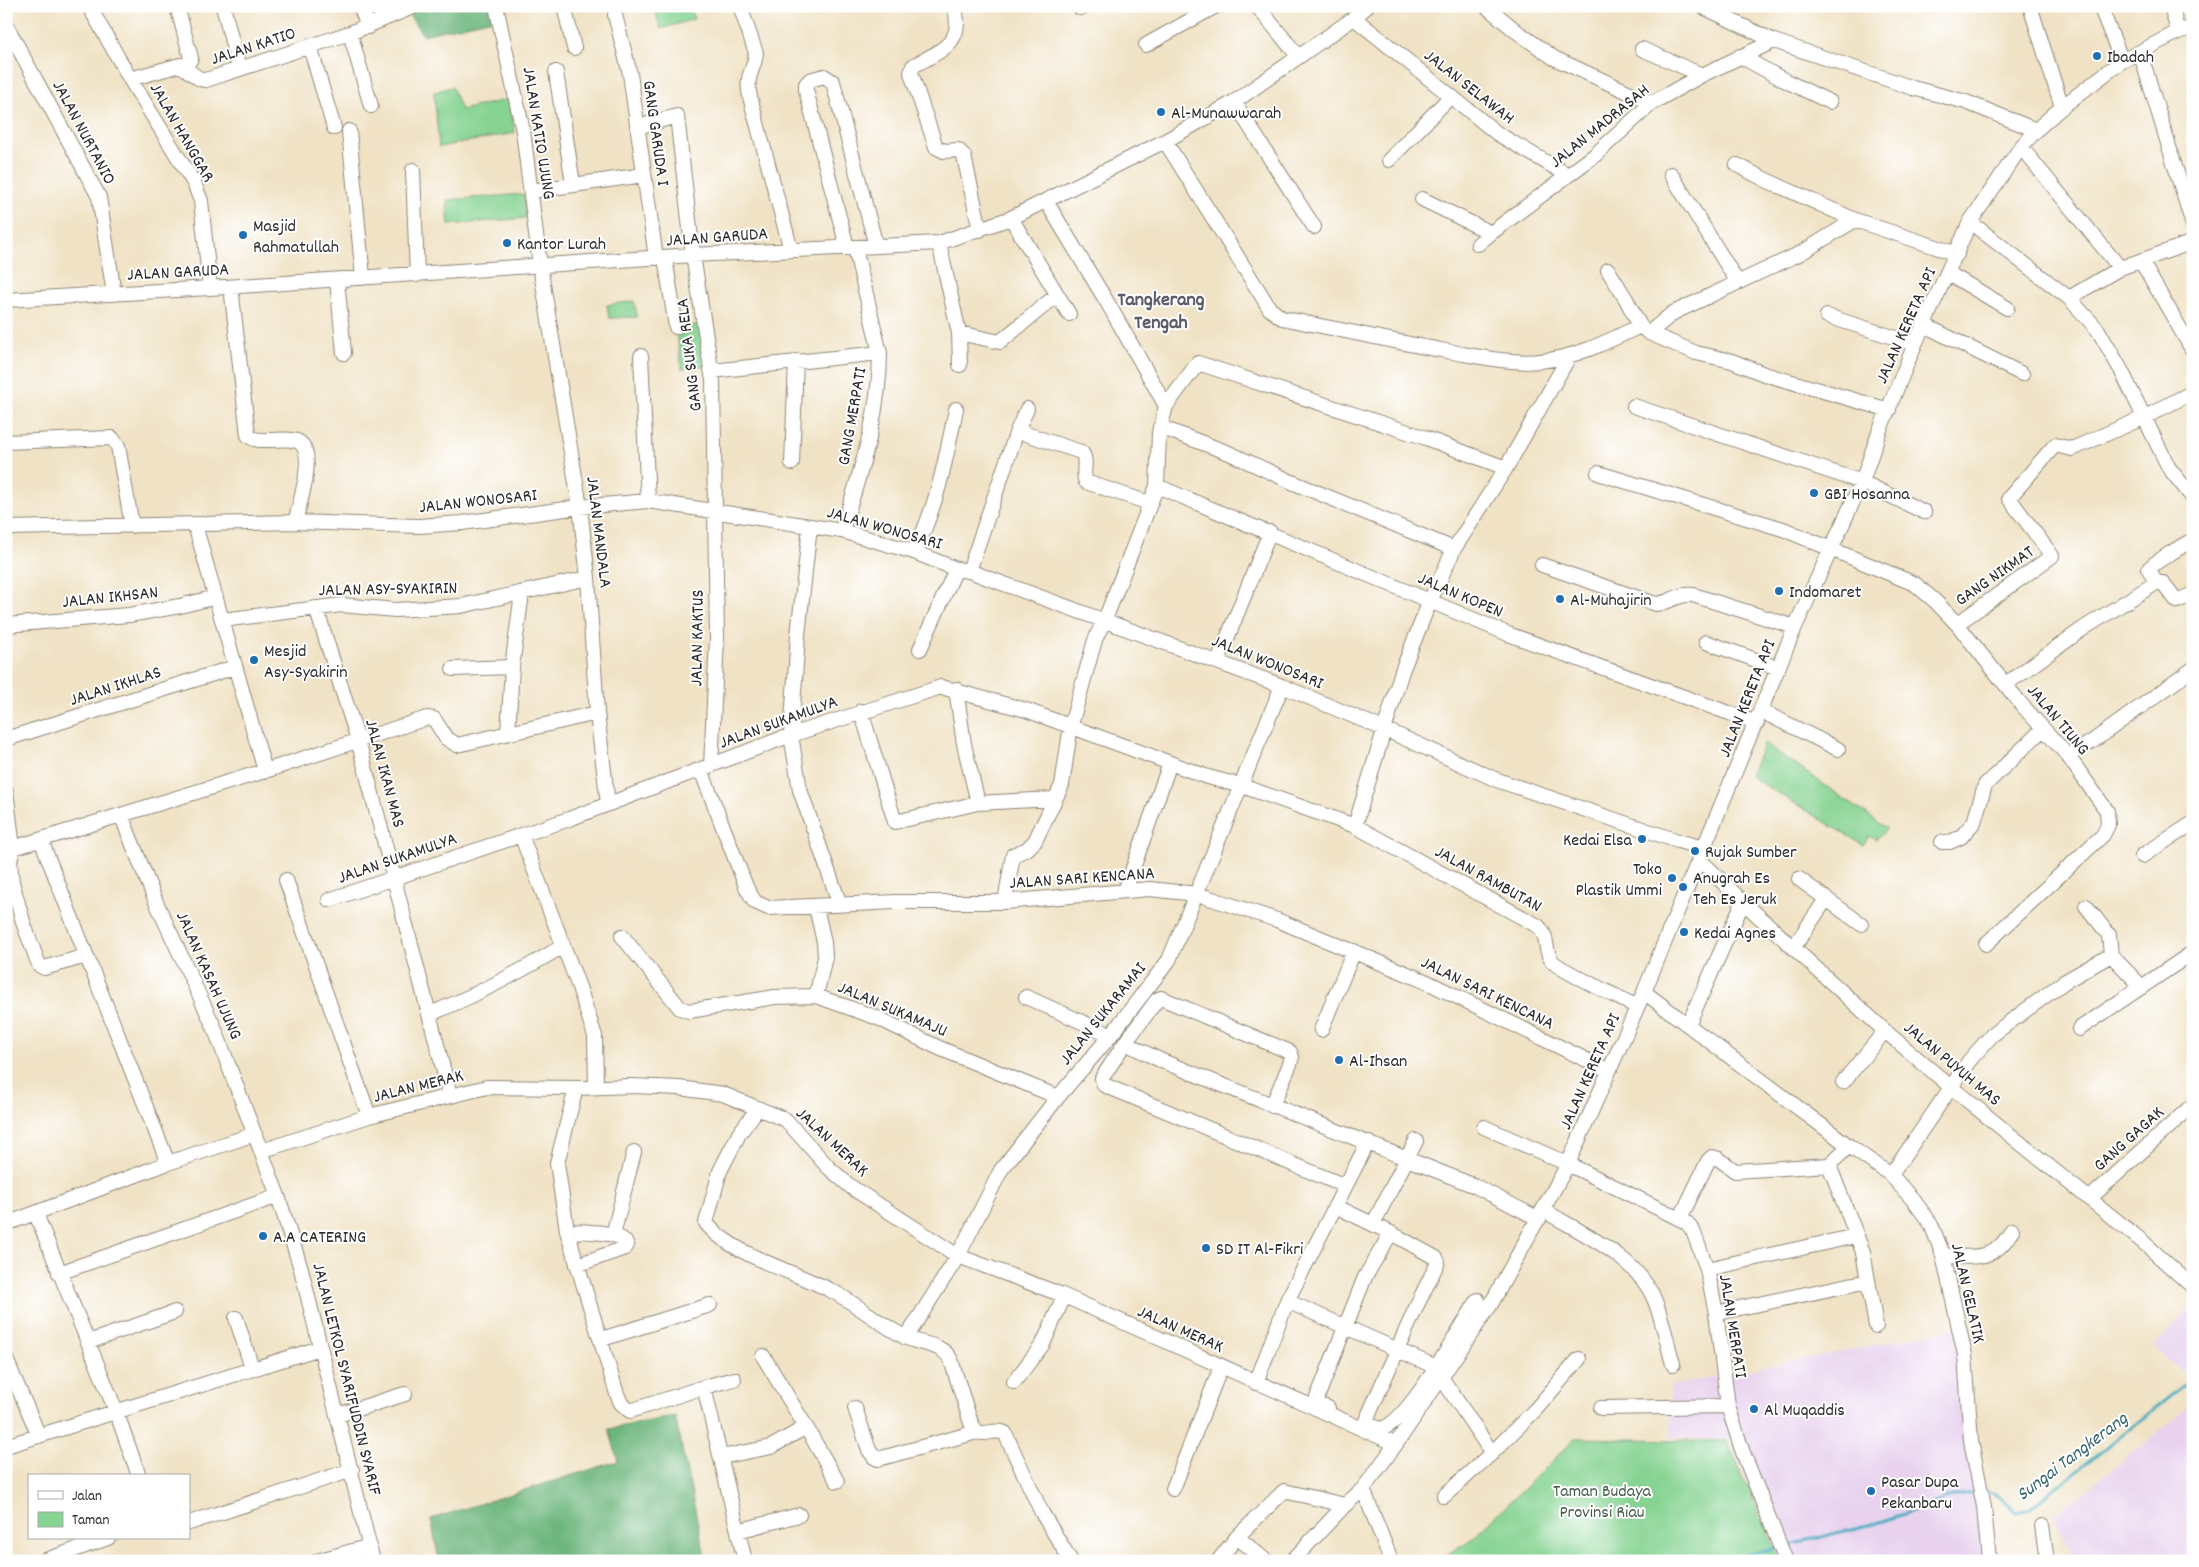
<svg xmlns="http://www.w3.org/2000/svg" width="2199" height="1567" font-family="Dekko,sans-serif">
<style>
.built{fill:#e8d2ee}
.green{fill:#86d392;stroke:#587f5e}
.forest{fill:#6cb57c;stroke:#4c7054}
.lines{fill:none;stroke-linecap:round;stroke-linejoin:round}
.stream{stroke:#3faabf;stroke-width:3}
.minor-casing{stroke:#8e8678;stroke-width:16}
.minor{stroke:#fff;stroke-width:14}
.poi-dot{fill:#1f6fb2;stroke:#fff;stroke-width:2}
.labels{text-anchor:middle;stroke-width:4;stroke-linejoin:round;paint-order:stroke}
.street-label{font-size:18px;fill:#2b2b2b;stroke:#fff}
.poi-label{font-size:18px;fill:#2b2b2b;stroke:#fff;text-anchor:start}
.park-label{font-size:18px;fill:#465d4a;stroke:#fff}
.water-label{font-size:19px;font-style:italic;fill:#34646e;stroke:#fff}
.quarter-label{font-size:20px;font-weight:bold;fill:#5d5a6a;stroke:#fff}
</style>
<rect width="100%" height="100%" fill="#fff"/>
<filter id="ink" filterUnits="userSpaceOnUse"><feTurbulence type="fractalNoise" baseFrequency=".02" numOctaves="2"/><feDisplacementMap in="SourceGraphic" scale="10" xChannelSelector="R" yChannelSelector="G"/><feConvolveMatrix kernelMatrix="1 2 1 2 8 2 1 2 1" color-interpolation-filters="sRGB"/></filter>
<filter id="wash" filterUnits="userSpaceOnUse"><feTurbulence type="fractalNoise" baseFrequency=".0096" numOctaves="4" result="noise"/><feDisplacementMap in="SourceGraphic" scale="20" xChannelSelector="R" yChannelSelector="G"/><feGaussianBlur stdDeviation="1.12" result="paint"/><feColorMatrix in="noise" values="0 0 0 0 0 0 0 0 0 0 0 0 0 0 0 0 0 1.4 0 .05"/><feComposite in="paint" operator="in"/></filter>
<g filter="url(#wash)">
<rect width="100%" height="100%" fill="#f0e2c4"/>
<!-- built -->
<path class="built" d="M2193,1304V1382L2154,1347Z
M1962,1327L1990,1561H1783L1730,1440L1671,1437L1670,1386Z
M2193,1399V1561H2077L2052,1514L2080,1495L2171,1422Z"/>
<!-- green -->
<path class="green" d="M653,6H689L694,19L661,29Z
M452,87L461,110L509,99L515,133L439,147L434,92Z
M524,194L526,218L449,225L447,200Z
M634,301L637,317L609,318L607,305Z
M702,324L708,365L682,369L676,328Z
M1764,743L1886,828H1887L1876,840L1869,836L1863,845L1750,776Z
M1576,1438L1727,1441L1781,1561H1437L1473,1538Z"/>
<!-- forest -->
<path class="forest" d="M424,6H490L493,19L423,35L408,14Z
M675,1416L706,1561H439L431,1519L618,1461L609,1429Z"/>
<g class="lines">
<!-- stream -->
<path class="stream" d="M1985,1491L1996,1494L2016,1512L2030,1509L2193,1378
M1783,1547L1887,1520L1953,1496L1976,1492
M1729,1561L1777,1548"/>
</g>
</g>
<g filter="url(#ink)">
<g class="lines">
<!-- minor casing -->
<g class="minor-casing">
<path id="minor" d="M89,6L130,79L194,183L201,201L210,288
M177,6L191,58L186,67
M223,6L239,69
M360,6L368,27
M496,6L523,131L540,266L580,507L588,578L597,713L608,804
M564,6L574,48
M740,6L756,53C754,73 745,73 750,97L791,250
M954,6C966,43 940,51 913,66L911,73L936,147L944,151L958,150L964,156L980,230
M1257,6L1298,56
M1486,6L1516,31L1554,58L1652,103
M1701,6L1774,41
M2030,6L2062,107
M2100,6L2122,61
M2171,6L2178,32
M1080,8L1085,6
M615,15L630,74L656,258
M1354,18L1498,134L1568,175
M6,25L99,197L114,294
M350,33L371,106
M1146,45L1216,6
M310,47L334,128
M1642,49L1702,75
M2140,52L2193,225
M1740,56L1784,80L1830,102
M556,72L573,184
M130,79L180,65L200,79L206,80L350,33L415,6
M1234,102L1314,227
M637,127L677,116L693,255L713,381L717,638L711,766
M349,131L363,278
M1165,141L1270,309L1282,318C1337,329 1391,341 1446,351C1477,356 1509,364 1540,361C1575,358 1609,341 1640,326
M2021,147L2120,268
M1389,160L1450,97
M1737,165L1766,180L1855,220L1957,254
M413,170L417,275
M1671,174L1738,283
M531,191L644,175
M1422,199L1491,233L1595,155L1652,103L1702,75L1774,41L1913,88L1966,102L2036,130
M1046,201L1107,302L1166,406
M1011,218L1069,314
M1970,222L2069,298L2098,330L2121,370L2169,468L2193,498
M939,243L959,333L960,365
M1478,244L1491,233
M847,247L806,90V84L810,80L824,76L833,82L876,246
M665,258L676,327
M2141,261L2193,351
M1608,270L1626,299L1640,326L1649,333L1696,353L1732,361L1764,374L1889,410
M1948,273L2007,308
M337,280L344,353
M231,287L248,435C253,441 262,440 270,440C278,440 290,438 297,441C318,449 299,506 295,522
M2069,298L2120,268L2193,242
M6,300L210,288L693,255L939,243L1011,218L1165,141L1234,102L1354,18L1367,6
M1827,316L1915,344
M1924,325L2022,374
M959,333L1000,342L1057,295
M1649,333L1673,313L1801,253L1855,220
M641,356L648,501
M712,371L880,353
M1634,406L1862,482L1924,512
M1160,427L1229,453L1292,482L1454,549
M1017,431L1081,452C1089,460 1081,472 1086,482L1149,503
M6,442L112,438L118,446L132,526
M792,463L796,361
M1598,473L1783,529L1915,584L1935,601L1957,624L2020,703L2068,756L2107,811L2108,825L2103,835L1986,944
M1157,486L1508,634L1757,723
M195,525L265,771
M810,526L798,635L791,735L800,790L840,905
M6,528L295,522L419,526L462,523L580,507L648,501L842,531L914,552L956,569L969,571L1282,686L1384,729L1497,780L1678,841L1704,848
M842,531C860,473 880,415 880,353L855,248
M914,552C937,507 946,458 956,409
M1542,565L1656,604C1670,603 1678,593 1693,595L1795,627
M969,571L1017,431L1027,409
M2156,583L2149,569C2153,563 2185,544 2193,540
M316,608L358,740L450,1095
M222,620L342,605L395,610L461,606L588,578
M1957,624L2052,556L2009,498L2055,445L2072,449L2145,417L2193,392
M6,625L129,615L180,606L216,597
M1706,642L1778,668
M920,649L956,569
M1218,661L1270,532
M453,669L512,667
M2006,684L2084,628L2156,583H2163L2177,601L2193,594
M956,689L964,744L978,803
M861,711L895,822L978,803L1054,799
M1761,711L1838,749
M508,733L512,667L522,593
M6,739L235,667
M2068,756L2093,741L2193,669
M701,770L747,889L755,902L768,908L896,902H1005L1149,889L1197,894L1277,920L1427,982L1609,1071
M6,791L13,848L10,862L12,882L24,925L39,965L44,968L86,956
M121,815L156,902L214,1027L278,1196L301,1269L373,1561
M1355,826L1402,671L1430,601L1454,549L1506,468L1570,355
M521,835L579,987L595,1036L596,1086
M41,840L168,1163
M1942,842H1950L1961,837L1974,822L1985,785L2043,729
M13,848L265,771L427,718L434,719L446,738L457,745L597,713
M2142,856L2193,823
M1699,859L1743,902L1885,1031L1952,1088L2143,1242L2193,1287
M1799,879L1861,924
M286,880L369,1116
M1125,891L1170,763
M329,900L569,819L791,735L941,687L1026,710L1208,777L1242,786L1355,826L1538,926C1550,938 1543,949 1552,961C1559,970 1623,999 1637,1007
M1005,902L1013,855L1027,849L1035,841L1062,785L1071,725L1095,640L1108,612L1157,486L1159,433L1166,406L1198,363L1423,437L1506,468
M816,907L824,942L825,957L816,996
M622,936L680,1008L689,1011L775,997L816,996L878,1018L939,1048L1058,1097
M1794,947L1826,899
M2111,955L2142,987
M1644,992L1849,1146L1891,1175L1914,1201L1931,1224L1943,1255L1965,1355L1971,1441L1984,1507L1989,1561
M1026,997L1111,1035
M430,1014C477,995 520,972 563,946
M1688,1025L1743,902
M2079,1029L2189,955
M1321,1030L1354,951
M1125,1043L1162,1061L1475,1186L1539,1219
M1843,1082L1885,1031
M576,1088L557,1163L567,1231L617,1394L621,1403L630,1411L704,1387L745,1561
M1272,1106L1290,1064L1292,1057L1290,1052L1161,998L1157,1000L1125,1043L1102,1078L1104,1085L1345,1186
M758,1108L739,1134L720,1171L706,1223C730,1254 795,1272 830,1290C856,1303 879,1324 905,1337C920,1345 943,1343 951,1360L971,1423L977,1432
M1484,1127L1568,1164L1680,1219L1687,1223L1693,1231L1707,1269L1716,1313L1728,1406L1742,1450L1786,1561
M261,1151L369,1116L487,1087L576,1088L633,1086L679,1088L723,1094L786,1120L828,1167L851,1187L958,1256L1060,1294L1396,1444
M1829,1165L1863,1252L1876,1326
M1891,1175L1969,1061L1992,1035L2064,982L2111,955L2109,935L2086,906
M2089,1199L2193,1105
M1335,1206L1391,1233L1436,1258L1438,1262L1418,1303L1365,1423
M1543,1210C1581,1233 1638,1257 1655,1301C1663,1321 1667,1343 1673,1364
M36,1214L116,1411L139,1476
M1680,1219L1708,1161L1712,1157L1719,1159L1735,1171L1829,1165L1849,1146
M6,1224L168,1163L255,1134
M1373,1224L1416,1141
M567,1231C582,1232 621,1230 627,1245L625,1248L577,1265
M613,1235L634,1152
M1943,1255C1974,1258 1996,1261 2012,1230
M1707,1269L1856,1236
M59,1273L278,1196
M1287,1301L1436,1367
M1716,1313L1868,1281
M236,1318L252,1368
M906,1338L958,1256L1001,1170L1058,1097L1111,1035L1169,960L1282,686
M602,1339L710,1305
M88,1342L175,1312
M763,1356L806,1427
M6,1359L39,1436
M1441,1377L1492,1453L1444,1496
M1014,1382L1043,1344L1064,1296
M1256,1383L1287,1301L1368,1142
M704,1387L734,1379
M855,1408L869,1450L874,1457L878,1459L977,1432C986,1436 995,1428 1005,1433L1042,1513L1071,1561
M1328,1408L1315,1403L1365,1277L1391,1233
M1601,1408L1728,1406
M338,1415L405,1394
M1367,1424L1381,1429C1408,1423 1461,1326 1478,1300
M6,1446L320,1348
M1492,1453L1536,1409L1579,1359
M721,1457L771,1447L806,1427L837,1481
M1173,1489L1221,1367
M1363,1489L1389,1555
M189,1523L352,1470
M2042,1526L2047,1561
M738,1531L799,1515
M1237,1537L1266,1561
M43,1561L108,1538
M317,1561L370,1546
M1218,1561L1237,1537L1284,1491L1345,1505
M1292,1561L1345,1505L1363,1489L1396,1444L1491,1304L1568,1164L1644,992L1795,627L1862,482L1879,432L1915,344L1970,222L2021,147L2036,130L2062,107L2122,61L2178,32L2193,27"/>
</g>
<!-- minor -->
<use href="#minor" class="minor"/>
</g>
</g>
<!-- markers -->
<g class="poi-dot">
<circle cx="2097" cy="56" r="5"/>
<circle cx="1161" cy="112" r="5"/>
<circle cx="243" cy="235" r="5"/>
<circle cx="507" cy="243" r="5"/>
<circle cx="1814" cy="493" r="5"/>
<circle cx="1779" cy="591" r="5"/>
<circle cx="1560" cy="599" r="5"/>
<circle cx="254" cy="660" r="5"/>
<circle cx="1642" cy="839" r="5"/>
<circle cx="1695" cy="851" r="5"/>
<circle cx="1672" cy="878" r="5"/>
<circle cx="1683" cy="887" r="5"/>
<circle cx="1684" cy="932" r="5"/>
<circle cx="1339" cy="1060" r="5"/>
<circle cx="263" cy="1236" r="5"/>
<circle cx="1206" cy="1248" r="5"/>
<circle cx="1754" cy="1409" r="5"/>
<circle cx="1871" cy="1491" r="5"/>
</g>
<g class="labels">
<!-- street labels -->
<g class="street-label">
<text transform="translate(253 45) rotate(-18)" y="6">JALAN KATIO</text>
<text transform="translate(1470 86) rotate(38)" y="6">JALAN SELAWAH</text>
<text transform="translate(1599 125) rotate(-39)" y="6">JALAN MADRASAH</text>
<text transform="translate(85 132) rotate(62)" y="6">JALAN NURTANIO</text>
<text transform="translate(183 132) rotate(60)" y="6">JALAN HANGGAR</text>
<text transform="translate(540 133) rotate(81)" y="6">JALAN KATIO UJUNG</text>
<text transform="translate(657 133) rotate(82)" y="6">GANG GARUDA I</text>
<text transform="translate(717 236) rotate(-4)" y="6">JALAN GARUDA</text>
<text transform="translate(178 271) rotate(-3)" y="6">JALAN GARUDA</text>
<text transform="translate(1905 325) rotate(-66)" y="6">JALAN KERETA API</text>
<text transform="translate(688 355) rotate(-97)" y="6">GANG SUKA RELA</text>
<text transform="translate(851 416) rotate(-80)" y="6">GANG MERPATI</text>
<text transform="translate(478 500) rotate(-6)" y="6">JALAN WONOSARI</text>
<text transform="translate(885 527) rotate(16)" y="6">JALAN WONOSARI</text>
<text transform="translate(600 532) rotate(83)" y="6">JALAN MANDALA</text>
<text transform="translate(1994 575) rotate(-35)" y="6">GANG NIKMAT</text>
<text transform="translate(388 588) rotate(-1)" y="6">JALAN ASY-SYAKIRIN</text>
<text transform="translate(1461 594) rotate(23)" y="6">JALAN KOPEN</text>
<text transform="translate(110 596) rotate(-6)" y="6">JALAN IKHSAN</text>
<text transform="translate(696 638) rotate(-89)" y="6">JALAN KAKTUS</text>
<text transform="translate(1268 661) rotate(22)" y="6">JALAN WONOSARI</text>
<text transform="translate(115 685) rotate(-18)" y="6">JALAN IKHLAS</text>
<text transform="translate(1746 698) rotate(-68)" y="6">JALAN KERETA API</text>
<text transform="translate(2059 719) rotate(50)" y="6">JALAN TIUNG</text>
<text transform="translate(778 721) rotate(-20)" y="6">JALAN SUKAMULYA</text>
<text transform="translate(386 773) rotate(75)" y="6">JALAN IKAN MAS</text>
<text transform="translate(397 857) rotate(-19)" y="6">JALAN SUKAMULYA</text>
<text transform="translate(1082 877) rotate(-4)" y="6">JALAN SARI KENCANA</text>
<text transform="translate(1489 878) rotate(29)" y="6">JALAN RAMBUTAN</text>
<text transform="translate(210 975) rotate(66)" y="6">JALAN KASAH UJUNG</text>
<text transform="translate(1488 992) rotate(26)" y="6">JALAN SARI KENCANA</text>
<text transform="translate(893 1008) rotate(23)" y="6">JALAN SUKAMAJU</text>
<text transform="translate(1102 1013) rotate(-51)" y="6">JALAN SUKARAMAI</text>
<text transform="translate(1953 1063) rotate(40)" y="6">JALAN PUYUH MAS</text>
<text transform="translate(1589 1071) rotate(-66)" y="6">JALAN KERETA API</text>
<text transform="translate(418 1085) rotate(-14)" y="6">JALAN MERAK</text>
<text transform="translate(2128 1138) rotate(-42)" y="6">GANG GAGAK</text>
<text transform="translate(833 1141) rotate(43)" y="6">JALAN MERAK</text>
<text transform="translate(1969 1293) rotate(77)" y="6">JALAN GELATIK</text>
<text transform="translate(1734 1326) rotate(81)" y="6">JALAN MERPATI</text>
<text transform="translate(1181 1328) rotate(24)" y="6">JALAN MERAK</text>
<text transform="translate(348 1379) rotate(76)" y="6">JALAN LETKOL SYARIFUDDIN SYARIF</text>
</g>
<!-- poi labels -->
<g class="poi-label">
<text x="2107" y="62">Ibadah</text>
<text x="1171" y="118">Al-Munawwarah</text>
<text x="253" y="231">Masjid<tspan x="253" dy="21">Rahmatullah</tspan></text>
<text x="517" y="249">Kantor Lurah</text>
<text x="1824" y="499">GBI Hosanna</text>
<text x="1789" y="597">Indomaret</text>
<text x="1570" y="605">Al-Muhajirin</text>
<text x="264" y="656">Mesjid<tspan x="264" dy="21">Asy-Syakirin</tspan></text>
<text x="1632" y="845" text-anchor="end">Kedai Elsa</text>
<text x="1705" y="857">Rujak Sumber</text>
<text x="1662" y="874" text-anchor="end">Toko<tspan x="1662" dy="21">Plastik Ummi</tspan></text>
<text x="1693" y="883">Anugrah Es<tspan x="1693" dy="21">Teh Es Jeruk</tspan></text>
<text x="1694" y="938">Kedai Agnes</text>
<text x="1349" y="1066">Al-Ihsan</text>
<text x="273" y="1242">A.A CATERING</text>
<text x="1216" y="1254">SD IT Al-Fikri</text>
<text x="1764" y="1415">Al Muqaddis</text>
<text x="1881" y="1487">Pasar Dupa<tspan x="1881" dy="21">Pekanbaru</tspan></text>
</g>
<!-- park labels -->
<g class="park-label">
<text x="1602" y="1496">Taman Budaya<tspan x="1602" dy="21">Provinsi Riau</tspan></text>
</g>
<!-- water labels -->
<g class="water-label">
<text transform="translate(2071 1455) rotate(-37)" y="7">Sungai Tangkerang</text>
</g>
<!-- quarter labels -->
<g class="quarter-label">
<text x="1161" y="305">Tangkerang<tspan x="1161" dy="23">Tengah</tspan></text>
</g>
</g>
<!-- margin -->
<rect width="2199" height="1567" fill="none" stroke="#fff" stroke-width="25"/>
<!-- legend -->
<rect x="28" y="1474" width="162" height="65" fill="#ffffff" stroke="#aaaaaa"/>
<rect x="38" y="1491" width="25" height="8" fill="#ffffff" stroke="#aaaaaa"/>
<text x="72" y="1500" font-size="15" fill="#2b2b2b">Jalan</text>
<rect x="38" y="1512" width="25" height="15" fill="#86d392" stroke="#aaaaaa"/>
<text x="72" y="1524" font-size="15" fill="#2b2b2b">Taman</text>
</svg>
